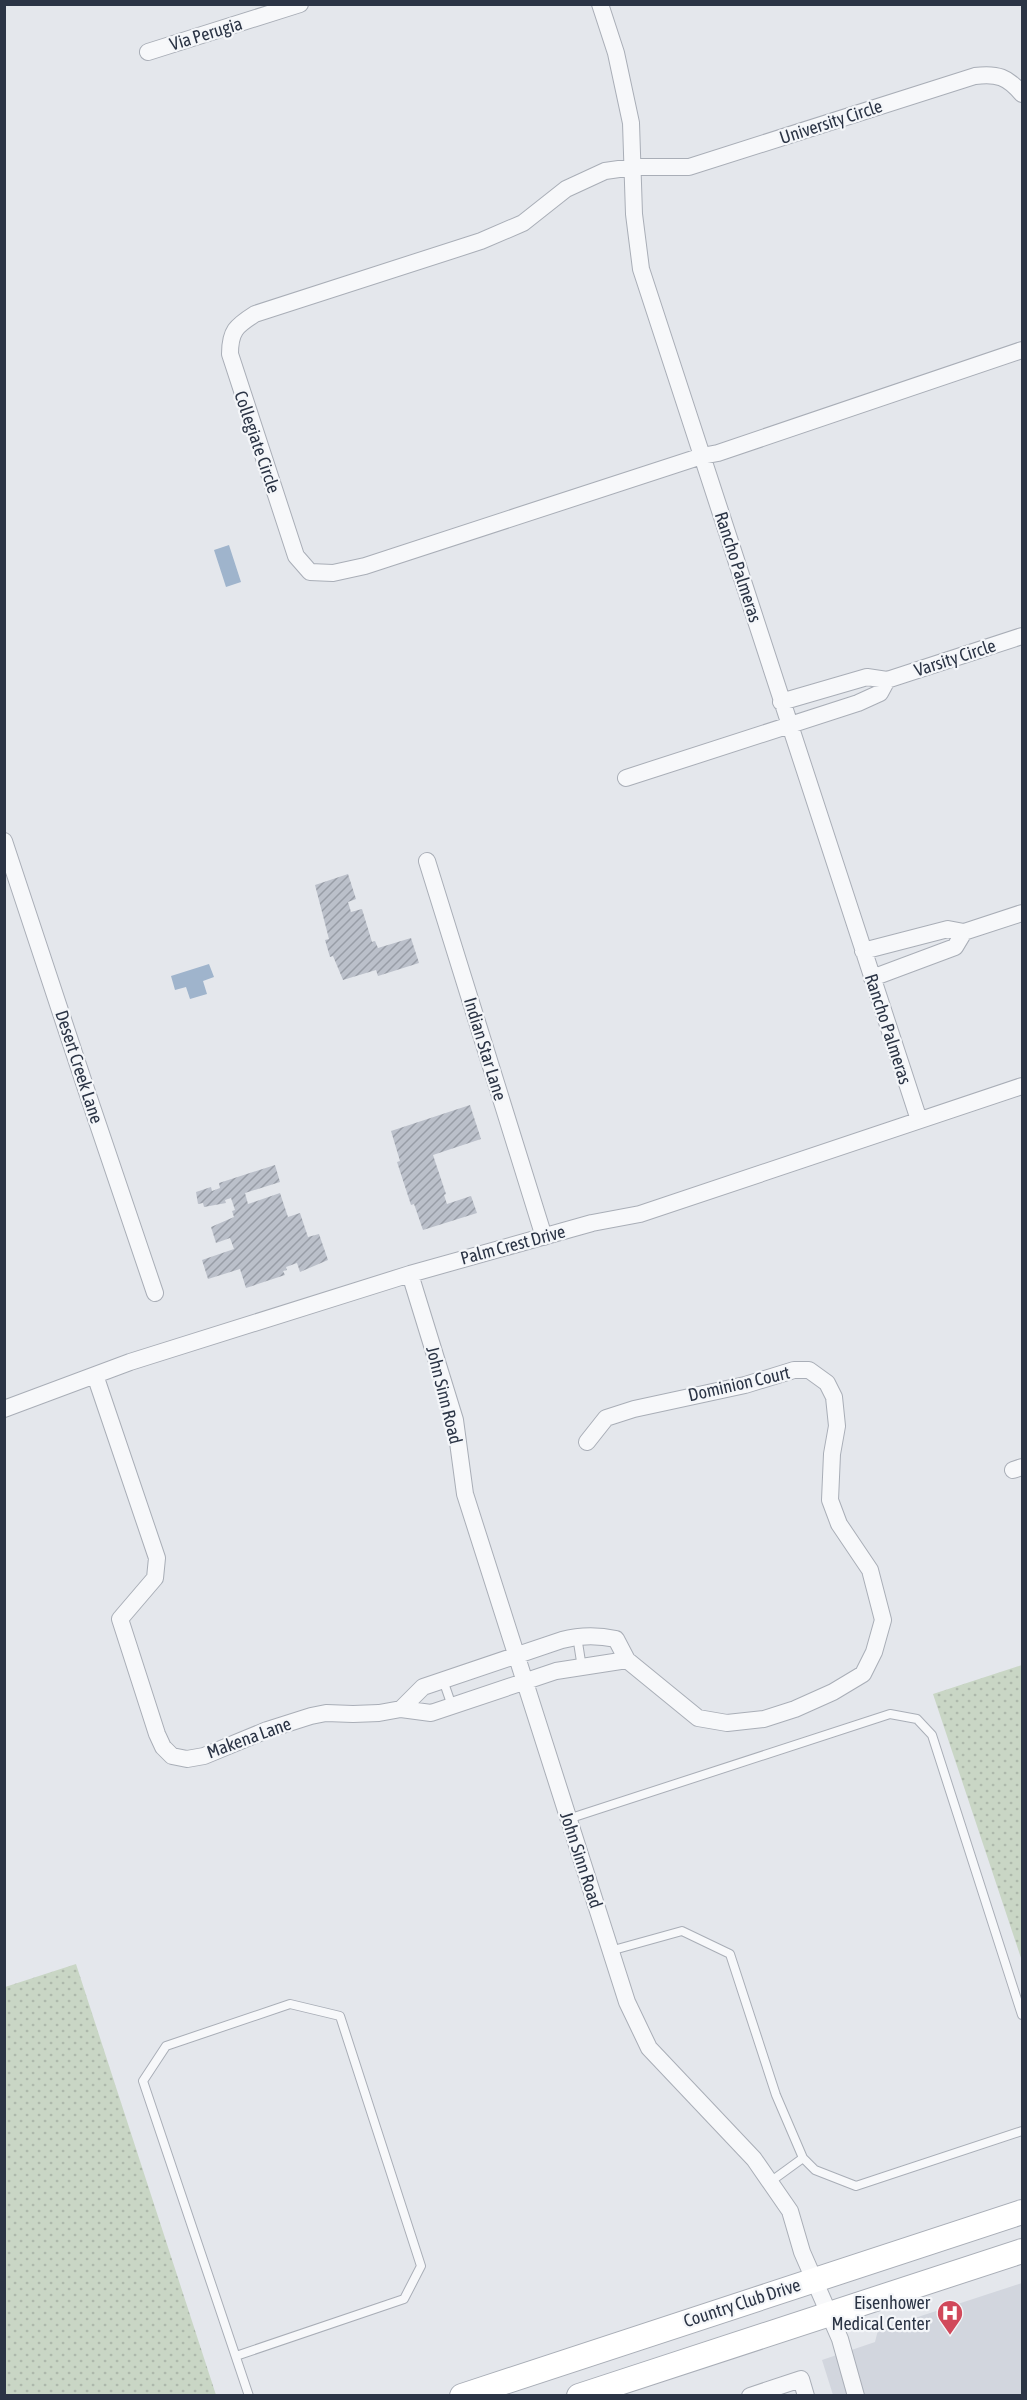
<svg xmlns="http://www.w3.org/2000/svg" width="1027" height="2400" font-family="'Asap Condensed',sans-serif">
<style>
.built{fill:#d2d6de}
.grass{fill:url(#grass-dots)}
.water{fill:#9fb4cc}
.building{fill:url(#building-hatch)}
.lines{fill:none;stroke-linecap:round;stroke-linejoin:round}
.service-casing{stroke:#a9aeb7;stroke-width:10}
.minor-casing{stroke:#a9aeb7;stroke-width:18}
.secondary-casing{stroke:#a9aeb7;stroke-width:26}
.service{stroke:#f7f8fa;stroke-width:8}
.minor{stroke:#f7f8fa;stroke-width:16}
.secondary{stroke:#fff;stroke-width:24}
.labels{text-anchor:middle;stroke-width:4.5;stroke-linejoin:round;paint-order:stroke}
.street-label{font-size:18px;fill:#2b3445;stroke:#f4f6f9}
.poi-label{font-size:18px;fill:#2b3445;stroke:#f4f6f9;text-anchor:end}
</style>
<defs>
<pattern id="grass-dots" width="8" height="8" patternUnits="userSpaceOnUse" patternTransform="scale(1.5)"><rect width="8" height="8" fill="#c9d6c5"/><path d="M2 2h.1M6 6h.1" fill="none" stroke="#adb8ab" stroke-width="1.8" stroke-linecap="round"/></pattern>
<pattern id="building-hatch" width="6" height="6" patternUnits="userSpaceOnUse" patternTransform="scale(1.5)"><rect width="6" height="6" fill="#bbc0ca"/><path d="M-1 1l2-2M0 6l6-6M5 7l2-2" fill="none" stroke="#989da6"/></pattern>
</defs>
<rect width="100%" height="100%" fill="#e4e7ec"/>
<!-- built -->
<path class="built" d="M1022,2283V2395H833L822,2360L875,2342L878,2330Z"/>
<!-- grass -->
<path class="grass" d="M1022,1665V1961L933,1694Z
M76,1964L216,2395H5V1987Z"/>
<!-- water -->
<path class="water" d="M229,545L241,582L226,587L214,550Z
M209,964L214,977L203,981L207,994L190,999L186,987L175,990L171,976Z"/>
<!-- building -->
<path class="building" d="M348,874L356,899L348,902L351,912L362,909L372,942L375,941L378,948L411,938L419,963L378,976L376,970L343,980L333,956L330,957L325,940L329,939L315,885Z
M470,1105L481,1139L433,1155L446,1194L444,1195L447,1204L471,1196L477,1213L423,1230L414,1204L411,1205L397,1162L400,1161L391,1131Z
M275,1165L280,1182L245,1193L248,1204L280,1193L288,1217L300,1213L308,1237L319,1234L328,1260L300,1272L297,1263L286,1267L287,1270L283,1271L285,1275L246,1288L240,1269L208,1279L202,1260L234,1249L230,1238L216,1243L211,1227L234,1217L232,1211L235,1210L231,1198L225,1200L226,1203L204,1207L203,1203L198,1204L196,1192L211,1187L212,1191L220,1188L219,1183Z"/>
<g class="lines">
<!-- service casing -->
<g class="service-casing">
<path id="service" d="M577,1636L582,1668
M443,1680L452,1706
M568,1819L890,1714L917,1719L932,1735L1022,2015
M610,1951L682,1931L730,1954L776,2095L803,2158
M770,2182L803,2158L815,2170L856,2186L1022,2131
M236,2356L404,2299L421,2266L340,2016L290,2004L166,2046L143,2081L249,2396"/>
</g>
<!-- minor casing -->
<g class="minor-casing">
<path id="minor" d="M600,4L616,53L631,123L634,214L641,269L919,1120
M148,52L300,4
M1022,94C1008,77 997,73 975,76L689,167H633L605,171L566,189L523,223L481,241L255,314C236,326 230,331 230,354L296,556L310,572L333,573L365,566L702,456L718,453L1022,350
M887,680L1022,636
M626,778L858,703L880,693L887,680L867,677L781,702
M4,841L87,1092L155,1293
M427,861L544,1237
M964,932L1022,913
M863,951L948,929L964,932L955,947L872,978
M410,1274L455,1420L465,1494L627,2002L649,2048L754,2159L790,2211L802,2252L840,2339L856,2396
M95,1375L157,1558L155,1578L120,1619L157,1734L163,1747L172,1756L187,1759L204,1756L267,1730L311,1716L326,1713L353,1714L379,1713L401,1709L431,1713L556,1671L627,1660
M4,1409L130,1362L410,1274L592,1223L640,1214L1022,1086
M1013,1470L1022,1467
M401,1709L423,1687L562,1640C581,1635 597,1635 616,1639L627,1660L698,1718L727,1723L764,1719L795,1709L833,1692L863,1674L874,1652L883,1620L870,1570L839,1524L830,1500L832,1454L837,1426L834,1397L827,1383L809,1370H794L745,1385L634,1409L606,1418L587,1442
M750,2396L801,2379L806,2396"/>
</g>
<!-- secondary casing -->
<g class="secondary-casing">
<path id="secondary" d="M462,2396L1022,2212
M579,2396L1022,2251"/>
</g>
<!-- service -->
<use href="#service" class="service"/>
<!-- minor -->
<use href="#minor" class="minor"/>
<!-- secondary -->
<use href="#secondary" class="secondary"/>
</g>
<!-- icons -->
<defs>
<g id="hospital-pin" transform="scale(1.35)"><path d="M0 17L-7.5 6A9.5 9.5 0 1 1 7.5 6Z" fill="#d1495b" stroke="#f4f6f9"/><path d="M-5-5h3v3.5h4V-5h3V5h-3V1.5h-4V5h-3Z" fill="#fff"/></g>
</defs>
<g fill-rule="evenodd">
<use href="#hospital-pin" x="950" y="2313"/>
</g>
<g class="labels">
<!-- street labels -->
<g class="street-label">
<text transform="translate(206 34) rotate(-17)" y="6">Via Perugia</text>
<text transform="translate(831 122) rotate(-18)" y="6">University Circle</text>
<text transform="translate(257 442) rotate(71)" y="6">Collegiate Circle</text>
<text transform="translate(738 567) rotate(72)" y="6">Rancho Palmeras</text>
<text transform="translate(955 658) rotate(-18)" y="6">Varsity Circle</text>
<text transform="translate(888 1029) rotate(72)" y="6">Rancho Palmeras</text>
<text transform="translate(485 1049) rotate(73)" y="6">Indian Star Lane</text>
<text transform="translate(79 1067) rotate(72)" y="6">Desert Creek Lane</text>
<text transform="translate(513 1245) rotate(-15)" y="6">Palm Crest Drive</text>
<text transform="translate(739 1384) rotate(-13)" y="6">Dominion Court</text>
<text transform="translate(444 1395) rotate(76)" y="6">John Sinn Road</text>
<text transform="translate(249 1738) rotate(-20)" y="6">Makena Lane</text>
<text transform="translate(581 1860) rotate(72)" y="6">John Sinn Road</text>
<text transform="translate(742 2303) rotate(-18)" y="6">Country Club Drive</text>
</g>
<!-- poi labels -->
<g class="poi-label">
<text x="930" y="2309">Eisenhower<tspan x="930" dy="21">Medical Center</tspan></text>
</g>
</g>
<!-- border -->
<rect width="1027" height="2400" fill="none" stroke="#2b3445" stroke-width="12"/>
</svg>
